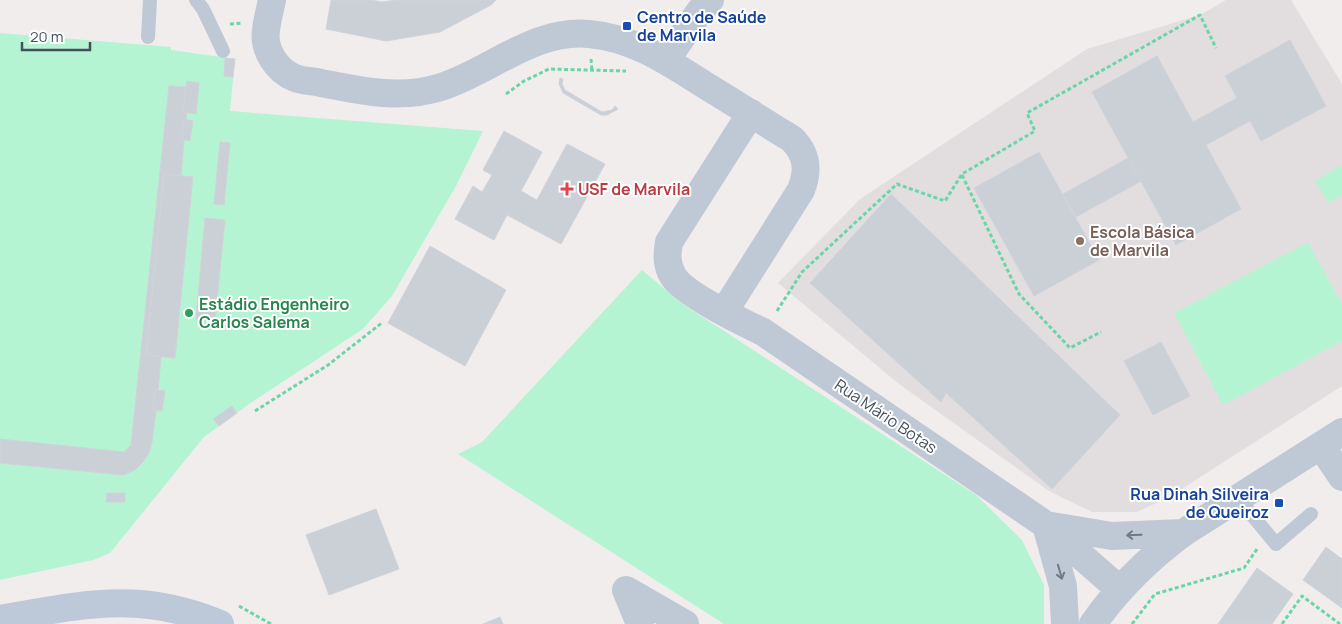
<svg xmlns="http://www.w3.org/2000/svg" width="1342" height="624" font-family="Manrope,sans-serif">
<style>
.education{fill:#e2dedf}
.green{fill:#b5f4d2}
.building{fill:#cbcfd6;stroke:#d0d3da}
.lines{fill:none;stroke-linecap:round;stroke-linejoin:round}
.path{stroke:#6ad6a8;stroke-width:3;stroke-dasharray:4 2.5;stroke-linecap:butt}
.lane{stroke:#bfc9d5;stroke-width:14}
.street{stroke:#bfc9d5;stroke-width:28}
.secondary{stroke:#bdc9d9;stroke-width:28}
.oneway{stroke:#6e7a87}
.transit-dot{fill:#1a4fb4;stroke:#fff;stroke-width:2}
.health-dot{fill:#e0444e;stroke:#fff;stroke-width:2}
.education-dot{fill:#8d6e63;stroke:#fff;stroke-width:2}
.leisure-dot{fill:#2e9e5b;stroke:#fff;stroke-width:2}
.labels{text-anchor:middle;stroke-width:4;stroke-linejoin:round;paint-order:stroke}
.transit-label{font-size:16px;font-weight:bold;fill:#164399;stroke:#fff;text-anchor:start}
.health-label{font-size:16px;font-weight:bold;fill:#be3a42;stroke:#fff;text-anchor:start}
.education-label{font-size:16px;font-weight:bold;fill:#785e54;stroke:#fff;text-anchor:start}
.leisure-label{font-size:16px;font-weight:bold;fill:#27864d;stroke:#fff;text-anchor:start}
.street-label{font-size:16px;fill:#434f5d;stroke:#fff}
</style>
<rect width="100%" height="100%" fill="#f1eded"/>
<!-- education -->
<path class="education" d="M1226,0H1291L1342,84V386L1171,496L1137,512H1092L1049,491L899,384L778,283L860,199L1087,49L1200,15Z"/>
<!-- green -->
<path class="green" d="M0,33L171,47V50L235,59L230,111L483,131L456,186L392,296L363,329L249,404L204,437L110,553L93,560L0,580Z
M1342,165V195L1328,203L1315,181Z
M1308,242L1342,305V341L1223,405L1174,313Z
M642,270L684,305L976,495L1022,540L1044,585V624H724L458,454L482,442Z"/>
<!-- building -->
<path class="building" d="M331,0H371L382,2L397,0H496L491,5L440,32L386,41L326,29Z
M1290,40L1326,106L1261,141L1250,121L1206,145L1241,209L1176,245L1092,92L1157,56L1193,122L1237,98L1225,76Z
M225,58L235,59L233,77L224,76Z
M560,78L563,79L562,84L565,90L602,112L612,110L615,106L618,109L607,115H601L563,93L559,84Z
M187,81L199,83L196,114L183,112Z
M169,86L186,87L183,112L187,113L186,120L184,119L181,139L184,140L181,175L164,174L146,355L161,357L158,390H155L153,410L156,411L152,442L149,453L143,462L135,470L123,475L0,463V439L124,452L131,445Z
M184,119L193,121L190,141L181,139Z
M504,131L542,152L521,191L537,200L567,144L605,164L561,244L507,215L494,240L455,219L473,186L482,192L492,175L483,170Z
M220,142L230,143L224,205L214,204Z
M1039,152L1099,260L1034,296L974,188Z
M1128,158L1141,181L1076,217L1063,194Z
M164,174L193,177L175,358L146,355Z
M891,194L1120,415L1052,489L946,393L941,402L810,283Z
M205,218L225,220L215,321L196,319Z
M430,246L506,290L465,366L388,323Z
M1161,342L1190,396L1153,415L1124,361Z
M155,390L165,391L162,411L153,410Z
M232,406L237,413L219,426L213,419Z
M107,493H125V502H106Z
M376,509L399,569L329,595L306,535Z
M1326,547L1342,559V608L1303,580Z
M1257,568L1293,594L1272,624H1218Z
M500,617L503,624H483Z"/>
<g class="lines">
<!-- path -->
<path class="path" d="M230,24L243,23
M591,59L592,71
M506,94L524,81L549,69L626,71
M962,175L1019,294L1070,348L1101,332
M777,311L802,272L897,184L945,201L962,174L1035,131L1027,113L1200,15L1216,48
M255,411L328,365L383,322
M239,606L271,624
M1132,624L1155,594L1244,568L1257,549
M1282,624L1302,596L1340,624"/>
<!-- lane -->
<path class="lane" d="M196,0L203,9L223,51
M148,37L150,0
M1238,498L1276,544L1311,514"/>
<!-- street -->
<path class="street" d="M272,0C270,10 267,20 266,30C263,50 277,71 295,78C303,81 313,81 321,83C361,91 401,100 441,87C491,71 533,29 589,34C635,38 670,63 708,87C736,104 764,122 792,139C807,154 809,170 801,190L724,312
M666,60L700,11L710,0
M751,113L669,242C667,254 666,264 673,276C684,294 742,322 763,332L1046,525L1119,589
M1321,446L1342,477
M640,624L626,590L685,624
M1065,624L1063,586L1046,525L1112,536L1183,533
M1093,624C1118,588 1148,559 1183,533L1342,432"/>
<!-- secondary -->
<path class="secondary" d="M0,619C82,605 139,590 220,624"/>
</g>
<!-- one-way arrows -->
<defs><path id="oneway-shaft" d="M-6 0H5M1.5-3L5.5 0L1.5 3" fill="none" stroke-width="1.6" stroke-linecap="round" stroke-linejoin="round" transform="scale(1.25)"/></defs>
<g class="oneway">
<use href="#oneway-shaft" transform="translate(1134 535) rotate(178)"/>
<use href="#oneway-shaft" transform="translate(1060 572) rotate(74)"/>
</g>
<!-- markers -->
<g class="transit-dot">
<rect x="622" y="21" width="10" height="10" rx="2.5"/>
<rect x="1274" y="498" width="10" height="10" rx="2.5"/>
</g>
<path class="health-dot" d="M564.5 181.5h5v5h5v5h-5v5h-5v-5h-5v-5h5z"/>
<circle class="education-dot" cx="1080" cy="241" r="5"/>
<circle class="leisure-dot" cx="189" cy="313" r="5"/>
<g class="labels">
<!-- transit labels -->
<g class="transit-label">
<text x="637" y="23">Centro de Saúde<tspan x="637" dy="18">de Marvila</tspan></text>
<text x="1269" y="500" text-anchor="end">Rua Dinah Silveira<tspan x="1269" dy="18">de Queiroz</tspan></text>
</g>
<!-- health labels -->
<g class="health-label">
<text x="578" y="195">USF de Marvila</text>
</g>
<!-- education labels -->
<g class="education-label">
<text x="1090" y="238">Escola Básica<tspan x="1090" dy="18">de Marvila</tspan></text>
</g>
<!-- leisure labels -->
<g class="leisure-label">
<text x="199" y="310">Estádio Engenheiro<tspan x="199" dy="18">Carlos Salema</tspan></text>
</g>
<!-- street labels -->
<g class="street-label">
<text transform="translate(886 416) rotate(34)" y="6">Rua Mário Botas</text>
</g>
</g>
<!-- scale -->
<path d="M22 42v8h68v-8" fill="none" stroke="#434f5d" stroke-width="2.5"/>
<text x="30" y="42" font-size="15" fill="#434f5d" stroke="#ffffff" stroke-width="4" paint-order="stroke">20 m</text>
</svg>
